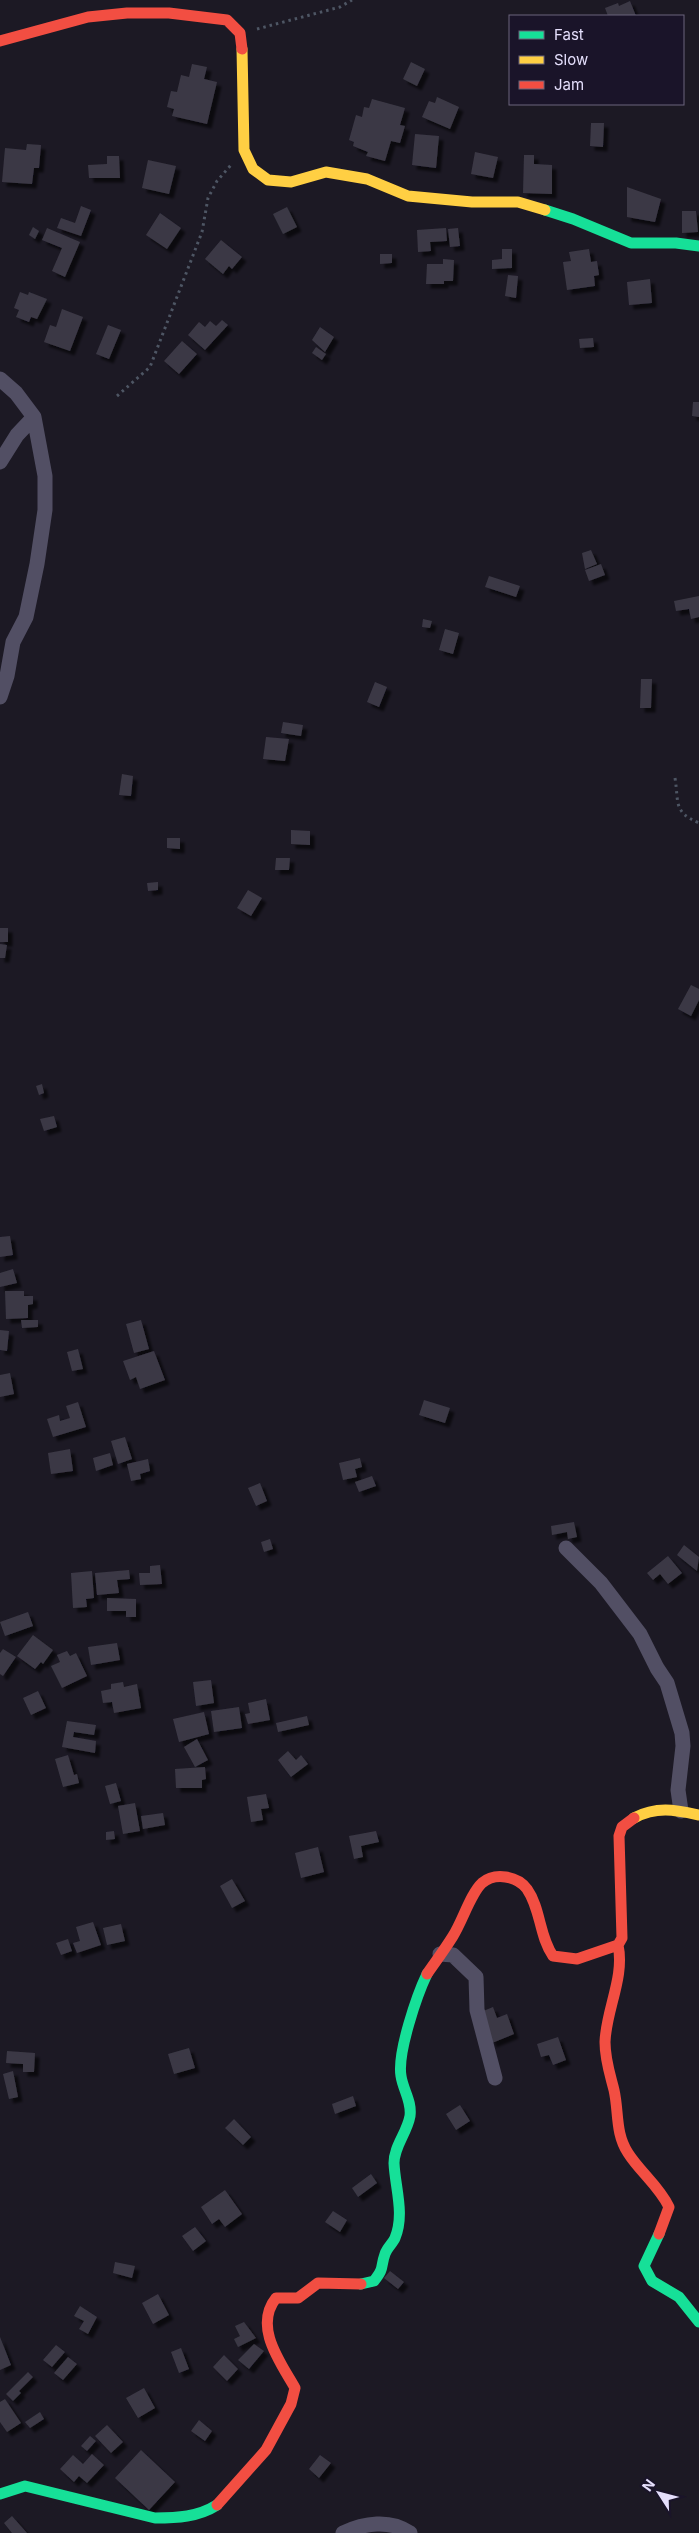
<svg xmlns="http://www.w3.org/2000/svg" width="699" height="2533" font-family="Inter,sans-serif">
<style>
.building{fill:#3b3845;filter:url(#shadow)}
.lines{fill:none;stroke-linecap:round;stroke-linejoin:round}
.path{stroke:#4e5664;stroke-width:3;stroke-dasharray:2.5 4;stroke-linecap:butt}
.street{stroke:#524f64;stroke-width:15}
.fast{stroke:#16e098;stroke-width:11}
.slow{stroke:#ffcf43;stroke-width:11}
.jam{stroke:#f24e42;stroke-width:11}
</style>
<defs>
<filter id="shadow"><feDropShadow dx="4.5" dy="4.5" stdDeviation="1" flood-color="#0009"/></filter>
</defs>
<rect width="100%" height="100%" fill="#1c1924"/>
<!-- building -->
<path class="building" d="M630,1L636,16H608L605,8L618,3L619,6Z
M411,62L425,69L417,86L403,79Z
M192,64L207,67L204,79L217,82L207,124L172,116L174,109L167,107L171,91L177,92L181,75L189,77Z
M437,97L459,107L450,129L422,117L429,101L435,103Z
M372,99L405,108L400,125L405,126L400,143L391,141L385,161L366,156L368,152L353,146L354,142L349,140L356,115L362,117L364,107L369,108Z
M591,123H604L603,147L590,146Z
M415,134L439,136L436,168L412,165Z
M27,144L41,145L39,168H34L32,184L2,182L5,148L26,150Z
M475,152L498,157L493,178L471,174Z
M524,155H534V164L552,165V194L523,193Z
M107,156H119L120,178H89L88,165L107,164Z
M148,160L176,166L169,194L142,188Z
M627,187L661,199L655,222L627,217Z
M81,206L91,210L81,236L57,228L61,218L75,223Z
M287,207L297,227L283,234L273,214Z
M682,211H696L698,232L682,233Z
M160,213L181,228L167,249L146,235Z
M33,227L39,231L35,239L29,235Z
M47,228L80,242L65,277L52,271L62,248L42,240Z
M446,228L447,241L430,242L431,251L418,252L417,230Z
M458,228L460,246L450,247L448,229Z
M221,240L242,257L232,269L229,266L223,274L205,259Z
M502,249H512V268L492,269V260L502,259Z
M589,249L591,262L597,261L599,275L594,276L595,286L567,290L563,262L571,261L569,252Z
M380,254H392V263L380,264Z
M443,259L454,260L453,281H444V284H426L427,264H443Z
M508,275L518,276L516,298L505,296Z
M650,279L652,303L629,305L627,282Z
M20,292L28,295L29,292L47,299L37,319L31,317L29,322L16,317L19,310L14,308Z
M62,309L83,317L70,351L44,342L50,325L56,327Z
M222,320L228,325L205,350L188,335L199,322L205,327L210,321L216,326Z
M108,325L121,330L109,359L96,354Z
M320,327L334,337L325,352L312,340Z
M593,338L594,347L580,348L579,339Z
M182,341L197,354L179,374L164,361Z
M316,347L326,354L322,360L312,353Z
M693,402H699V417L692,416Z
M591,550L597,564L585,569L582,553Z
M601,564L605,575L589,581L585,570Z
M489,576L520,586L516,597L485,587Z
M699,596V617L691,619L689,609L676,611L674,601Z
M423,619L432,621L430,628L422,627Z
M445,629L459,633L453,654L439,650Z
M641,679H652L651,708H640Z
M375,682L387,687L379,707L367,702Z
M283,722L303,725L301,736L281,733Z
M266,737L289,739L285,761L263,759Z
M122,774L133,776L131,796L119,795Z
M291,830L310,831V845L291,844Z
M167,838H180V849L167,848Z
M276,858H290L289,870H275Z
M158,882V890L148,891L147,883Z
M248,890L262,898L251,916L237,908Z
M0,928H8V942H0Z
M0,944L7,945L5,958H0Z
M691,985L699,989V1000L691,1016L678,1009Z
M42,1084L44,1093L39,1095L36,1086Z
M54,1116L57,1127L44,1131L40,1119Z
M10,1236L13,1255L0,1257V1237Z
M13,1269L17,1283L0,1287V1273Z
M5,1291H24V1296H33V1304L28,1305V1318L6,1319Z
M21,1320H38V1327L22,1328Z
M141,1320L149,1349L134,1353L126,1324Z
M0,1330L9,1331L7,1351L0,1350Z
M78,1349L83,1369L72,1371L67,1352Z
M154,1351L165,1380L140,1389L136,1377L130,1380L123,1361Z
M10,1373L14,1394L0,1397V1375Z
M424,1400L450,1408L445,1423L419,1415Z
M78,1402L86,1427L53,1437L47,1419L59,1415L60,1421L70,1418L66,1406Z
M125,1437L132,1459L118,1464L111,1441Z
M70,1449L73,1471L51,1474L48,1453Z
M110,1453L113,1465L96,1471L93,1458Z
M360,1458L362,1467L355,1469L357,1477L343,1480L339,1463Z
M148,1459L150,1471L140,1474L141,1479L131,1481L127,1464Z
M372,1476L376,1486L359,1492L355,1482Z
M260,1483L267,1501L256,1506L248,1488Z
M574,1522L577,1537L568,1539L567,1532L552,1535L551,1526Z
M270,1539L273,1549L264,1552L261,1542Z
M684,1545L699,1557L697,1571L677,1555Z
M668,1556L682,1573L668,1584L660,1574L653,1580L647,1573Z
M160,1565L162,1584L140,1585L139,1573H150V1566Z
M129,1570L130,1579L117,1580L119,1593L97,1595L95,1573Z
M92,1571L94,1598L86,1599L87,1607L73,1608L71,1573Z
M107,1598L136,1599V1617H126V1611H107Z
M28,1612L33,1626L5,1636L0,1622Z
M33,1635L53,1650L43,1664L41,1662L35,1669L17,1656Z
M117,1643L120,1660L91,1665L88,1647Z
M3,1649L16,1657L3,1676L0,1674V1653Z
M67,1651L70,1656L76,1653L87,1676L62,1688L51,1666L60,1662L57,1655Z
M211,1680L214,1703L196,1706L193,1682Z
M123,1682L124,1687L137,1684L141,1708L114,1713L112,1702L103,1703L101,1691L111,1689V1684Z
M38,1691L46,1708L31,1715L23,1698Z
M266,1699L270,1720L248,1724L245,1714L250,1713L248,1703Z
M239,1707L242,1728L214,1732L211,1711Z
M204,1712L209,1734L179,1742L173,1719Z
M307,1716L309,1725L278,1732L276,1723Z
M67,1721L96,1725L94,1735L74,1732L73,1737L96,1741L95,1753L62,1747Z
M197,1739L208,1760L195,1767L184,1747Z
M288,1751L296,1760L301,1755L308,1764L291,1777L278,1760Z
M68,1755L74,1775L77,1774L79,1783L63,1787L55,1759Z
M205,1767L206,1779L202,1780V1788H176L175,1769Z
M116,1783L121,1801L110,1804L105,1786Z
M266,1794L269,1808L261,1809L263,1820L251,1822L247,1797Z
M135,1803L140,1831L123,1834L118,1806Z
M163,1813L165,1825L143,1829L141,1816Z
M114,1831L115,1839L106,1840V1832Z
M376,1831L379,1842L361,1846L363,1857L354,1859L349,1836Z
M318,1847L324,1872L301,1878L295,1853Z
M232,1879L245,1901L232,1908L220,1886Z
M93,1922L101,1945L77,1953L73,1943L80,1941L76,1927Z
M121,1924L125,1941L107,1945L103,1928Z
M68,1939L72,1951L61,1955L56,1943Z
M493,2007L497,2018L507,2014L514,2034L492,2043L481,2012Z
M558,2037L566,2060L553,2065L549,2055L541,2057L537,2044Z
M189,2048L195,2068L174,2074L168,2054Z
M7,2051L35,2053L34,2072H23V2064L6,2063Z
M13,2071L18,2097L9,2099L3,2074Z
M353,2096L356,2106L335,2114L332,2104Z
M460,2105L470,2121L456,2130L446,2114Z
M234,2119L251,2137L243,2145L225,2128Z
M371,2174L377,2183L358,2197L352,2188Z
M225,2190L242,2214L225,2227L219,2219L212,2224L201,2207Z
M333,2211L347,2220L340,2232L325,2222Z
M195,2227L206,2241L193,2251L182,2236Z
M115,2262L135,2266L132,2278L113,2273Z
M390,2271L404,2282L398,2289L384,2278Z
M158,2294L169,2315L153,2324L142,2303Z
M80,2306L97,2317L88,2334L79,2329L84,2321L74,2316Z
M244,2322L256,2338L238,2347L234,2339L240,2336L235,2326Z
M0,2337L11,2365L0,2370Z
M254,2344L264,2351L249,2369L238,2360Z
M56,2345L65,2352L52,2367L43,2360Z
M181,2348L189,2369L179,2373L171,2352Z
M224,2355L238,2369L227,2381L213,2367Z
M68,2357L77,2364L63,2380L54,2373Z
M28,2372L33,2377L19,2391L21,2393L13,2401L6,2394Z
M144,2388L155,2408L138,2418L126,2398Z
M5,2399L21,2423L7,2432L0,2422V2402Z
M40,2412L44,2419L30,2428L25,2422Z
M199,2420L212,2431L205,2441L191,2431Z
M107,2425L123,2442L111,2453L95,2436Z
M90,2436L96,2441L87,2451L81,2446Z
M141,2450L175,2482L149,2510L115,2478Z
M92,2454L104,2465L87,2483L79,2476L74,2482L60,2469L73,2455L83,2464Z
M320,2455L331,2463L319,2478L309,2469Z
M12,2516L27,2533H12L4,2523Z"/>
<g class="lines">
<!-- path -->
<path class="path" d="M257,29L340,7L352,0
M117,396L150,367L202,232L208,198L217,181L231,165
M675,778C679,803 673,812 699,823"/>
<!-- street -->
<path class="street" d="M0,379L16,393L34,417L45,476V510L37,564L26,617L13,642L7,676L0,697
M0,462L17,435L34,417
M566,1548L601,1583L640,1634L657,1668L667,1683L682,1733L683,1746L678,1790L681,1811
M440,1954L453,1955L476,1977L477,2010L495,2078
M343,2533C364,2523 390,2519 410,2533"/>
<!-- fast -->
<path class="fast" d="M545,210L573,219L631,243H676L699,246
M659,2234L644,2266L652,2281L679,2297L699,2322
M361,2284L374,2281C385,2267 380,2268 385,2254C387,2248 393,2243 395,2238C405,2214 395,2187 394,2163C394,2146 407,2133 410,2116C412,2101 403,2090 401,2076C397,2053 417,1995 427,1974
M0,2494L25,2486L155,2518C177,2518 198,2517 217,2505"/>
<!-- slow -->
<path class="slow" d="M242,49L244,150L253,169L268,180L291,182L326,172L367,179L408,196L472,202H518L545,210
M634,1818C657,1806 675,1810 699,1815"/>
<!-- jam -->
<path class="jam" d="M0,41L88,17L127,13H169L227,20L240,33L242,49
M618,1945C625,1977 606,2010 605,2042C605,2060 610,2074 614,2090C619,2112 615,2133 628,2153C640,2172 659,2186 669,2207L659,2234
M427,1974C436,1961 445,1949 453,1936C462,1922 471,1893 482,1883C495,1872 517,1876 527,1889C541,1909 539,1936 553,1956L577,1959L618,1945L622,1938L619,1836L622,1827L634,1818
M217,2505L266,2450L291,2404L295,2388C281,2363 253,2327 276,2298H298L318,2283L361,2284"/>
</g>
<!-- legend -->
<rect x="509" y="15" width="175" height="90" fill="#1a1429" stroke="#6b657d"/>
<rect x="519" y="31" width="25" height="8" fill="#16e098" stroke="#6b657d"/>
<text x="554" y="40" font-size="15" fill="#e5dffc">Fast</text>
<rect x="519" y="56" width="25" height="8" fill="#ffcf43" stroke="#6b657d"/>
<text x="554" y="65" font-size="15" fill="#e5dffc">Slow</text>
<rect x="519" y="81" width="25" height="8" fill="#f24e42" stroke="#6b657d"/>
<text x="554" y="90" font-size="15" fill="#e5dffc">Jam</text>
<!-- north arrow -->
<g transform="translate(659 2493) rotate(306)" stroke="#1a1429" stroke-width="4" paint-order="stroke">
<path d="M0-4L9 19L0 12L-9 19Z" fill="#e5dffc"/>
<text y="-8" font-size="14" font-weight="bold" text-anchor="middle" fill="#e5dffc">N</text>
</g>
</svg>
